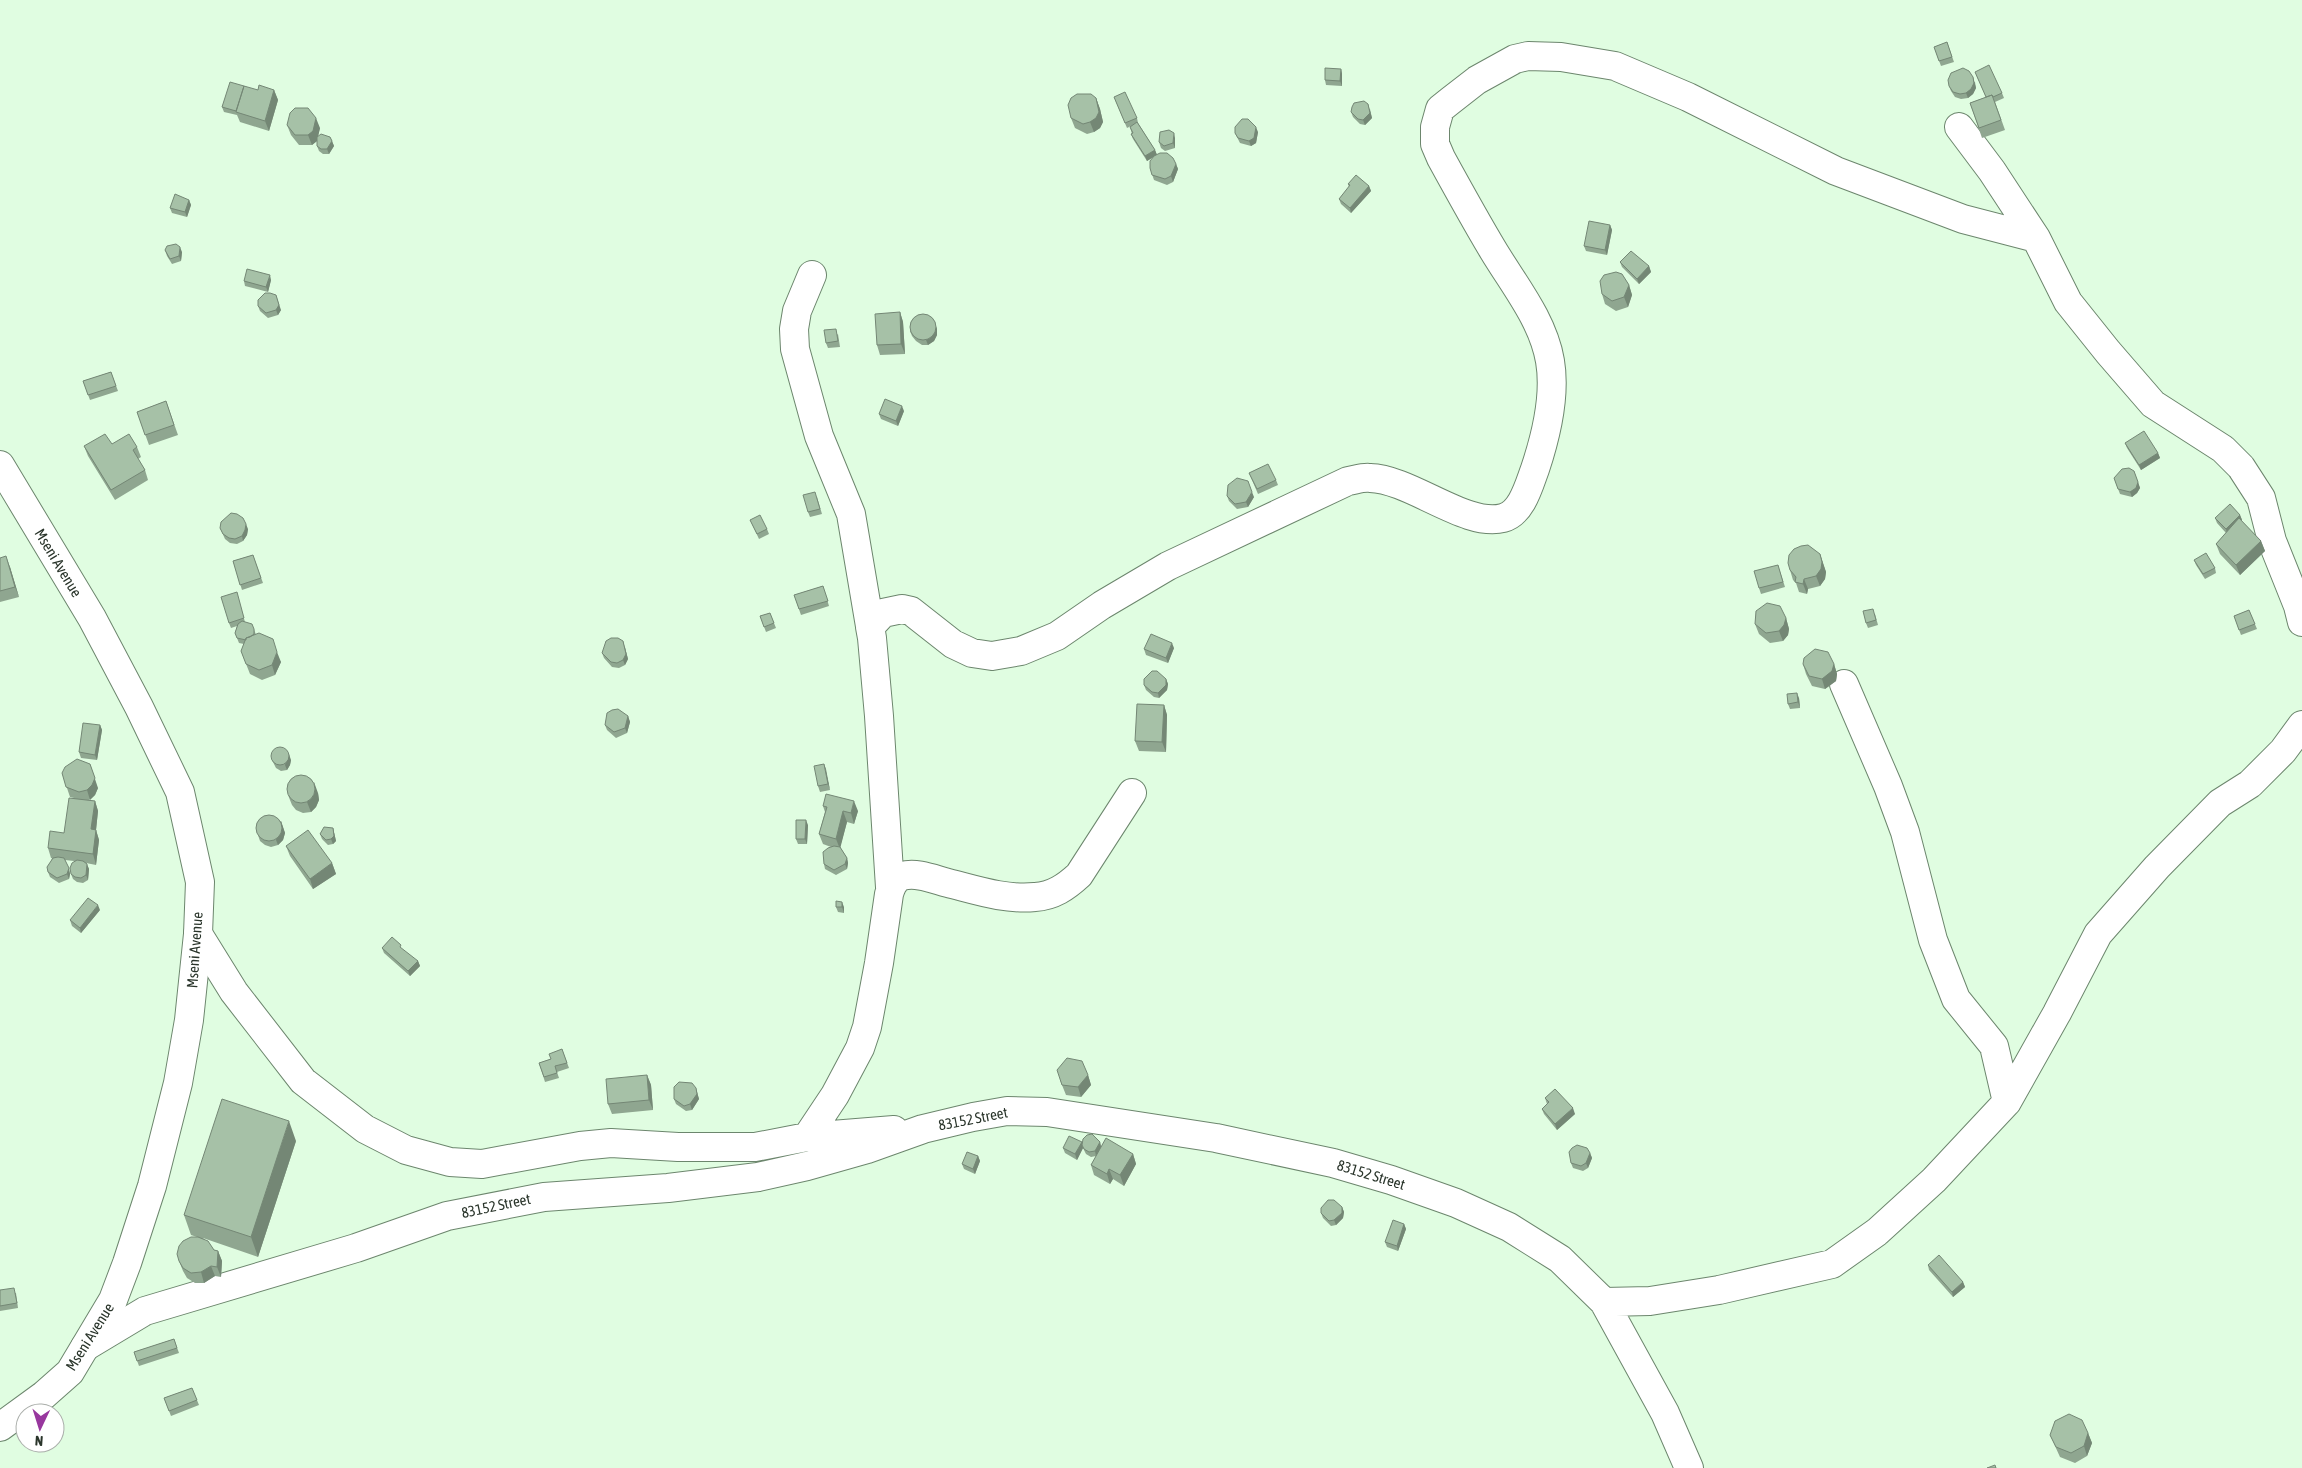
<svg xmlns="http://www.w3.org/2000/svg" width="2302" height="1468" font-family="'Asap Condensed',sans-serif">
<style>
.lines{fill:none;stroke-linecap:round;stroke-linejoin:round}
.street-casing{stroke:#6c866d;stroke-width:30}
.secondary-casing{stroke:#6c866d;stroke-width:30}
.street{stroke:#fff;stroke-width:28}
.secondary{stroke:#fff;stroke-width:28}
.wall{fill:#8fa690}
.shaded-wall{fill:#748775}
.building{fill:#a6c1a7;stroke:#748775}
.labels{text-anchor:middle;stroke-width:5;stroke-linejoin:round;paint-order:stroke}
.street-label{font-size:15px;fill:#2a352b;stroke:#fff}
</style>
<rect width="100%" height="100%" fill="#e0fde1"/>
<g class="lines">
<!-- street casing -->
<g class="street-casing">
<path id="street" d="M1959,127L1992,171L2036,238L2068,302L2108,352L2153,404L2223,449L2241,467L2261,498L2272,541L2298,606L2302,622
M812,275L797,311L794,329L795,349L819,436L851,514L872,638L879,716L890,887
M872,638L870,627L883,613L902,609L911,611L953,644L972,653L992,656L1021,651L1057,636L1102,605L1168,566L1348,481C1355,480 1363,477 1370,478C1411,479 1466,528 1503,518C1522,513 1529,485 1535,469C1546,436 1556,396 1550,361C1543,320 1514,285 1493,250C1475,220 1458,189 1441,158L1435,144V127L1440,109L1450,101L1477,80L1515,59L1528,56L1561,57L1615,66L1688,97L1836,171L1963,219L2036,238
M1844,684L1888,786L1905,832L1933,940L1956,999L1994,1046L2007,1102
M198,934L234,992L303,1081L365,1129L406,1150L450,1162L482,1164L580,1146L611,1143L678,1147H755L807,1137L894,1130
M807,1137L835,1095L860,1048L867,1027L879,963L889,894C891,887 895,879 902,876C917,872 933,879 948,883C976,890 1005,900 1035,897C1053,896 1066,887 1079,875L1132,793
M1604,1302L1650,1301L1719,1290L1832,1264L1877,1232L1934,1180L2007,1102L2057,1013L2098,934L2157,867L2220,803L2250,784L2283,751L2302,725
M85,1347L145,1311L356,1248L447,1216L544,1197L668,1188L758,1177L807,1166L867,1149L923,1129L973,1117L1007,1111L1047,1112L1216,1138L1333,1163L1391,1180L1456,1203L1509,1227L1560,1259L1604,1302L1665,1413L1689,1468"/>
</g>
<!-- secondary casing -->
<g class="secondary-casing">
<path id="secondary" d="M0,465L92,618L139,707L180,792L200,882L198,934L189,1020L178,1083L152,1186L127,1263L113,1300L70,1372L44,1395L0,1427"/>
</g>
<!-- street -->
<use href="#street" class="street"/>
<!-- secondary -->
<use href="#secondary" class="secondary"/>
</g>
<!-- wall -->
<path class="wall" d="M1947,42L1954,62L1941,66L1934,47Z
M1341,69L1342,74V86L1326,85L1325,80Z
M1975,72L2002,93L2004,98L1995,102L2005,130L1982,138L1970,103L1986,97Z
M1975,82L1976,88L1973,94L1968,98L1961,99L1955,97L1951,91L1949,86Z
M258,90H274L278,100L269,131L240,122L237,115L224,112L222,107Z
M1114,97L1137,118L1138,123L1155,150L1157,155L1176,164L1178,169L1173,182L1167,185L1154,180L1150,168L1153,157L1147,161L1133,139L1131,134H1132L1130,127L1131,126L1127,128Z
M1096,98L1100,109L1103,122L1100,128L1094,132L1087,134L1075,128L1071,118Z
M1370,109L1372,118L1365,125L1360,124L1353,117L1351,112Z
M287,125L320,128L318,136L330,137L334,146L329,154H323L319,151L317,146V141L312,145H299L291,135Z
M1258,132L1256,143L1251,146L1240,143L1235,133Z
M1175,138V148L1165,151L1161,148L1159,142Z
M1348,184L1369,186L1371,191L1351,213L1341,204L1339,199L1349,187Z
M189,200L191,205L187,217L172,213L170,208Z
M1610,225L1612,230L1607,255L1586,251L1584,246Z
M165,250L182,252L181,261L172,264L167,256Z
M1620,262L1649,266L1651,272L1639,284L1622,267Z
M271,280L268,292L245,286L244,281Z
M1629,285L1632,295L1628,307L1616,311L1605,304L1602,294Z
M258,306L281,310L278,315L268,318L260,311Z
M900,312L903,322L905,354L880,355L877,345Z
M935,324L937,329V335L934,341L928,345H922L916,341L912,336L910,331Z
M838,334L840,347L828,348L826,343Z
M111,372L118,391L90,400L83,381Z
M166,401L178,435L149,445L137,412Z
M904,411L898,426L881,419L879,414Z
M2125,443L2158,453L2160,458L2141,470L2127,448Z
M112,444L137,447L141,457L138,459L145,470L148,480L115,500L88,456L84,446Z
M2134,471L2140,488L2137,493L2132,497L2120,494L2114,478Z
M1249,473L1276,480L1278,485L1258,494Z
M1227,496L1254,497L1248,507L1237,509L1229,501Z
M817,497L822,514L810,517L808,512Z
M2240,515L2242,520L2241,521L2261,541L2265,551L2240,575L2220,554L2216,544L2226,533L2217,523L2215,518Z
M750,520L767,529L769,534L759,539Z
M220,528L248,529L247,535L243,541L237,544L230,543L225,539Z
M1820,554L1826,572L1825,579L1820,586L1808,589L1807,594L1799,592L1796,583L1793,580L1790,570Z
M253,555L263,583L242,590L233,561Z
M0,558L10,567L19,597L0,602Z
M2194,560L2215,568L2216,573L2205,579L2196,565Z
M1778,565L1785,587L1761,594L1759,588Z
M823,586L829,606L801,615L794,595Z
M238,598L245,622L254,629L256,635L281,662L275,675L262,680L250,674L241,651L244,644L239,643L235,633L237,626L231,628L229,623Z
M2249,610L2257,629L2241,635L2234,616Z
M770,613L776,628L766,632L760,616Z
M1875,614L1878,625L1868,628L1866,623Z
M1786,618L1789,629L1788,635L1783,641L1770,643L1759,634L1755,624Z
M625,647L628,659L625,665L619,668L612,667L604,658L602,653Z
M1174,648L1168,663L1146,655L1144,649Z
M1803,664H1834L1837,674L1836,681L1825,689L1812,686L1806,674Z
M1166,679L1168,684L1167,690L1159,698L1154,697L1146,690L1144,685Z
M1799,698L1800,708L1790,709L1788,704Z
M1164,705L1167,715L1166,752L1139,751L1135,741Z
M628,716L630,722L627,733L616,738L607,730L605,725Z
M100,725L102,730L97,760L81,758L79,752Z
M271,758L291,760L290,765L287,770L281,771L276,768Z
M824,764L830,790L820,792L818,786Z
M62,773L98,788L95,795L89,800L95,801L98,811L96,830L99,840L96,865L86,863L89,869L88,880L83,883L77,882L73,879L71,874L74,861L65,860L70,874L69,879L59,883L50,877L48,872L52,858H51L48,848L64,833L74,798L70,797Z
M318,793L319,800L316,807L311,812L303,813L296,810L292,805L288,795Z
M823,806L858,811L854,824L847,822L840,847L847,858L848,863L847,869L836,875L825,869L824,864L831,847L823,844L819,834L825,812Z
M281,821L285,833L283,840L278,845L271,847L265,845L260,841L258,835Z
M808,825L807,844H798L796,839Z
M333,828L336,841L333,844L328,845L322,839L320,834Z
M286,846L332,863L336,874L313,889L290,856Z
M836,907H844V913L838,912Z
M100,910L81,933L72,926L70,920Z
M382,948L418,961L420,966L410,976L384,953Z
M562,1049L569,1068L557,1072L559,1078L545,1082L539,1063L551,1059Z
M647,1075L651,1085L653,1110L612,1114L608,1104Z
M1088,1075L1091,1085L1081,1097L1066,1095L1060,1080Z
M697,1093L699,1099L692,1110L686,1111L676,1104L674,1099Z
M1545,1098L1575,1114L1557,1130L1544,1114L1542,1109L1547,1104Z
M296,1141L258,1257L203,1238L214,1250L218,1251L222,1261L221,1277L215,1276L204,1283H195L187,1278L183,1271L179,1261L197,1237L191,1235L184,1215Z
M1082,1142H1100L1101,1146L1133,1154L1136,1164L1124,1186L1113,1179L1110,1184L1094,1175L1091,1165L1096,1156L1091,1157L1086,1154L1083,1148L1077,1160L1065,1153L1063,1148Z
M1590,1153L1592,1158L1588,1168L1583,1171L1573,1168L1571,1163Z
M978,1156L980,1161L975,1174L964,1169L962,1164Z
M1342,1207L1344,1212L1343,1218L1336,1225L1331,1226L1323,1218L1321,1213Z
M1404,1224L1406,1229L1398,1251L1387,1247L1385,1242Z
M1928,1265L1963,1282L1965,1287L1953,1297L1929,1270Z
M0,1290L16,1293L18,1308L0,1311Z
M174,1339L179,1353L139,1366L134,1352Z
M192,1388L199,1405L171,1416L164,1398Z
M2088,1433L2092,1443L2087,1456L2075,1463L2060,1457L2050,1435Z"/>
<!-- shaded-wall -->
<path class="shaded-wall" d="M1341,69L1342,74V86L1340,81Z
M1973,77L1976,88L1973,94L1968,98L1966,93Z
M274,90L278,100L269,131L265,121Z
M1096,98L1100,109L1103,122L1100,128L1094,132L1090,122Z
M1368,104L1372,118L1365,125L1363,120Z
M316,118L320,128L317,141L312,145L308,135Z
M1256,127L1258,132L1256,143L1251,146L1249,141Z
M1174,133L1175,138V148L1173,143Z
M332,141L334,146L329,154L327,149Z
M1155,150L1157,155L1147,161L1145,156Z
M1176,164L1178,169L1173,182L1171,176Z
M1369,186L1371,191L1351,213L1350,208Z
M189,200L191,205L187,217L185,212Z
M1610,225L1612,230L1607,255L1605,250Z
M180,247L182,252L181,261L179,256Z
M1649,266L1651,272L1639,284L1637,279Z
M270,275L271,280L268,292L266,287Z
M1629,285L1632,295L1628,307L1624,297Z
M276,295L281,310L278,315L276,310Z
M900,312L903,322L905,354L901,344Z
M935,324L937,329V335L934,341L928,345L926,340Z
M902,406L904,411L898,426L896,421Z
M2158,453L2160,458L2141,470L2139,465Z
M2138,482L2140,488L2137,493L2132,497L2130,492Z
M1252,492L1254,497L1248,507L1246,502Z
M2240,515L2242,520L2227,534L2226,529Z
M246,524L248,529L247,535L243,541L242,536Z
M2261,541L2265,551L2240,575L2236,565Z
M1820,554L1826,572L1825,579L1820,586L1816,576Z
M6,556L10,567L19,597L15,587Z
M1804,579L1808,589L1807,594L1803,584Z
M1786,618L1789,629L1788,635L1783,641L1779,631Z
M623,641L628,659L625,665L623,660Z
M1172,643L1174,648L1168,663L1166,658Z
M277,652L281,662L275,675L272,665Z
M1834,664L1837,674L1836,681L1825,689L1822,679Z
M1166,679L1168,684L1167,690L1159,698L1158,693Z
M1797,693L1799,698L1800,708L1798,702Z
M1164,705L1167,715L1166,752L1162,742Z
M628,716L630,722L627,733L625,728Z
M100,725L102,730L97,760L95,755Z
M289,754L291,760L290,765L287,770L285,765Z
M90,764L98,788L95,795L90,800L87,790Z
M824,764L826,769L830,790L828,784Z
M314,782L318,793L319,800L316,807L311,812L307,802Z
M95,801L98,811L96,830L99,840L96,865L93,854L91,829Z
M854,801L858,811L854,824L851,813Z
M843,811L847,822L840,849L836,839Z
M806,820L808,825L807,844L805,839Z
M281,821L285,833L283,840L278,845L276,840Z
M333,828L336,841L333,844L331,839Z
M847,858L848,863L847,869L845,864Z
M332,863L336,874L313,889L310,879Z
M87,864L89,869L88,880L86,875Z
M69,868L70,874L69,879L67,874Z
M842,902L844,907V913L842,907Z
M98,905L100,910L81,933L80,928Z
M418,961L420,966L410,976L408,971Z
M647,1075L651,1085L653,1110L649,1100Z
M1088,1075L1091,1085L1081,1097L1078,1087Z
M696,1088L699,1099L692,1110L690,1104Z
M1573,1108L1575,1114L1557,1130L1555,1124Z
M289,1121L296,1141L258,1257L251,1237Z
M1082,1142L1084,1147L1082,1145L1083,1148L1077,1160L1075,1154Z
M1100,1142L1101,1147L1096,1156L1095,1151Z
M1590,1153L1592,1158L1588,1168L1586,1163Z
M1133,1154L1136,1164L1124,1186L1120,1175Z
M978,1156L980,1161L975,1174L973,1169Z
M1109,1169L1113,1179L1110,1184L1107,1174Z
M1342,1207L1344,1212L1343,1218L1336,1225L1334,1220Z
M1404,1224L1406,1229L1398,1251L1397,1246Z
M218,1251L222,1261L221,1277L217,1267Z
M211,1266L215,1276L204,1283L201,1272Z
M1963,1282L1965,1287L1953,1297L1952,1292Z
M2088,1433L2092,1443L2087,1456L2084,1446Z"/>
<!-- building -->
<path class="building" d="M1947,42L1952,57L1939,61L1934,47Z
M1989,65L2002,93L1993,97L1992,95L1986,97L1975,72Z
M1325,68L1341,69L1340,81L1325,80Z
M1963,68L1969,71L1973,77L1974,83L1971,89L1966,93L1960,94L1953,92L1949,86L1948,80L1951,73Z
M230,82L244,86L236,111L222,107Z
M259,85L274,90L265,121L236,112L244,86L258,90Z
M1125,92L1137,118L1125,123L1114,97Z
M1077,94H1091L1096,98L1099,112L1096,118L1090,122L1083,124L1071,118L1068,105L1071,98Z
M1992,95L2001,120L1979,128L1970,103Z
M1364,101L1368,104L1370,113L1363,120L1358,119L1351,112L1352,107L1354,103Z
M295,108H308L316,118L313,131L308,135H295L287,125L290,113Z
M1242,119H1248L1256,127L1254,138L1249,141L1238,138L1235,133V127Z
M1137,122L1155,150L1145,156L1131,134L1133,133L1130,127Z
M1169,130L1174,133L1173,143L1164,146L1159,142L1160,132Z
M321,134L330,137L332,141L327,149H321L317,146V137Z
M1160,153H1167L1173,158L1176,164L1171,176L1165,179L1152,175L1150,168V161L1154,156Z
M1356,175L1369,186L1350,208L1339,199L1350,185L1348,184Z
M175,194L189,200L185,212L170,208Z
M1589,221L1610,225L1605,250L1584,246Z
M176,244L180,247L179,256L170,259L165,250L167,246Z
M1631,251L1649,266L1637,279L1620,262Z
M247,269L270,275L266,287L244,281Z
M1616,272L1622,274L1629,285L1624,297L1612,301L1602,294L1600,281L1604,275Z
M265,293H270L276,295L279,305L276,310L266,313L258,306V300Z
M900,312L901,344L877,345L875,314Z
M910 327a13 13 0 1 1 26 0a13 13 0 1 1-26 0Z
M836,329L838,341L826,343L824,330Z
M111,372L116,386L88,395L83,381Z
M885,399L902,406L896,421L879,414Z
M166,401L174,425L145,435L137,412Z
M2144,431L2158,453L2139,465L2125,443Z
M105,434L112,444L129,434L137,447L133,450L145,470L111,490L84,446Z
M1268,464L1276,480L1257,489L1249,473Z
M2129,468L2134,471L2138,482L2136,488L2130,492L2118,489L2114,478L2122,469Z
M1237,478L1248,481L1252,492L1246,502L1235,504L1227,496L1228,485Z
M815,492L820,509L808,512L803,495Z
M2230,504L2240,515L2226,529L2215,518Z
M231,513L237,514L243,518L246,524L245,530L242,536L235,539L229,538L223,534L220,528L221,522Z
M760,515L767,529L757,534L750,520Z
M2239,518L2261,541L2236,565L2216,544Z
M1808,545L1820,554L1822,562L1821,569L1816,576L1804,579L1803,584L1795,582L1796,577L1790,570L1788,563L1789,555L1794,549L1801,546Z
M2206,553L2215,568L2203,574L2194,560Z
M253,555L261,578L240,585L233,561Z
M6,556L15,587L0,591V558Z
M1778,565L1783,582L1759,588L1754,571Z
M823,586L828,601L799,609L794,595Z
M237,592L244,618L229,623L221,597Z
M1767,603L1780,606L1786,618L1784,625L1779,631L1766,633L1755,624L1756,611Z
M1873,609L1876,620L1866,623L1863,611Z
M2249,610L2255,624L2239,630L2234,616Z
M770,613L774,623L764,627L760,616Z
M242,621L252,624L254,629V634L250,637L246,638V640L237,638L235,633L238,624Z
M259,633L273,639L277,652L272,665L259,670L246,664L241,651L246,638Z
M1151,634L1172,643L1166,658L1144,649Z
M611,638H618L623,641L626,654L623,660L617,663L611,662L602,653L606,641Z
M1815,649L1828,652L1834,664L1832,671L1822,679L1809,676L1803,664L1804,658Z
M1152,671H1157L1166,679V685L1158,693L1152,692L1144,685V679Z
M1797,693L1798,702L1788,704L1787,694Z
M1137,704L1164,705L1162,742L1135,741Z
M618,709L628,716L625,728L614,732L605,725L607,713L612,710Z
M83,723L100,725L95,755L79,752Z
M271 756a9 9 0 1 1 18 0a9 9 0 1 1-18 0Z
M77,759L90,764L95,778L92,785L87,790L79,792L66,787L62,773L65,767Z
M824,764L828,784L818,786L814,766Z
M287 789a14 14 0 1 1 28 0a14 14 0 1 1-28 0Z
M826,794L854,801L851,813L843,811L836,839L819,834L827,807L823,806Z
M69,798L95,801L91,829L96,830L93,854L48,848L50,831L64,833Z
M256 828a13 13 0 1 1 26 0a13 13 0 1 1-26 0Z
M796,820H806L805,839H796Z
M324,827L333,828L334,836L331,839L326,840L320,834Z
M308,830L332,863L310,879L286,846Z
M834,846L840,847L847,858L845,864L834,870L824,864L823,852L828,848Z
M58,857L64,858L69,868L67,874L57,878L48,872L47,867L53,858Z
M77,860L83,861L87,864L86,875L81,878L75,877L71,874L70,868L72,863Z
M88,898L98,905L80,928L70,920Z
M836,901L842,902V907H836Z
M392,937L401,945L400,947L418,961L408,971L382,948Z
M562,1049L567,1063L555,1066L557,1073L544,1077L539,1063L551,1059L549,1054Z
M1067,1058L1082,1061L1088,1075L1078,1087L1062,1085L1057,1070Z
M647,1075L649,1100L608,1104L606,1079Z
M679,1082L692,1083L696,1088L697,1094L690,1104L684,1106L674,1099V1087Z
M1555,1089L1573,1108L1555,1124L1542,1109L1549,1102L1545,1098Z
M222,1099L289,1121L251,1237L184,1215Z
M1092,1134L1100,1142L1095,1151L1089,1152L1084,1149L1082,1145L1083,1139L1087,1135Z
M1069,1136L1082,1142L1075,1154L1063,1148Z
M1106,1138L1133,1154L1120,1175L1109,1169L1107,1174L1091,1165Z
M1577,1145L1587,1148L1590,1153L1586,1163L1581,1166L1571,1163L1569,1152L1572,1148Z
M967,1152L978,1156L973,1169L962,1164Z
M1328,1200H1334L1342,1207V1213L1334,1220L1329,1221L1321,1213V1208Z
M1393,1220L1404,1224L1397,1246L1385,1242Z
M191,1237H198L208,1241L214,1250L218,1251L217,1267L211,1266L201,1272L191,1273L183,1268L179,1261L177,1254L179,1246L183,1241Z
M1939,1255L1963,1282L1952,1292L1928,1265Z
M14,1288L17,1303L0,1306V1290Z
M174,1339L177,1348L137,1361L134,1352Z
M192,1388L197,1400L169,1411L164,1398Z
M2069,1414L2082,1420L2088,1433L2084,1446L2071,1453L2056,1447L2050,1435L2055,1421Z
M1995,1465L1996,1468H1987Z"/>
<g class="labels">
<!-- street labels -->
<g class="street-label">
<text transform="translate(58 563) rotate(59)" y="5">Mseni Avenue</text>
<text transform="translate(195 950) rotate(-86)" y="5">Mseni Avenue</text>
<text transform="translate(973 1119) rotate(-11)" y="5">83152 Street</text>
<text transform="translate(1371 1175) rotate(17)" y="5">83152 Street</text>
<text transform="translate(496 1206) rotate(-12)" y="5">83152 Street</text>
<text transform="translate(90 1337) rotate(-58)" y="5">Mseni Avenue</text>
</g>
</g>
<!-- north arrow -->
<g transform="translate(40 1428) rotate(184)"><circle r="24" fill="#ffffff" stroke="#aaaeaa"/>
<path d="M0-4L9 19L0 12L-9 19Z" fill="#98379e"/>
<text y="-8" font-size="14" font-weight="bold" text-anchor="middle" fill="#2a352b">N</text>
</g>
</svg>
